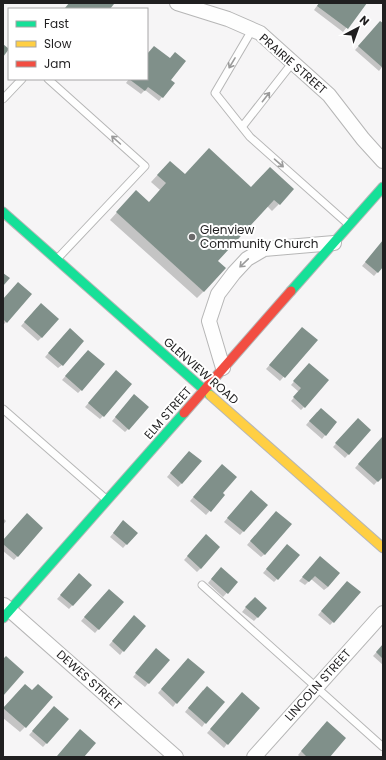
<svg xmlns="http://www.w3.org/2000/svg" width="386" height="760" font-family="Poppins,sans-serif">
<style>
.shadow{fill:#0003}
.building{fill:#80908a}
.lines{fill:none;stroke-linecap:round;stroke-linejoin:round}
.lane-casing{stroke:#b6b6b6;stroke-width:9}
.street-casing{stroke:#b6b6b6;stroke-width:16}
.fast-casing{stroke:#b6b6b6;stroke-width:11}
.slow-casing{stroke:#b6b6b6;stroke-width:11}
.jam-casing{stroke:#b6b6b6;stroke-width:11}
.lane{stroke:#fefefe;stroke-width:7}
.street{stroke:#fefefe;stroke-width:14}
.fast{stroke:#16e098;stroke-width:9}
.slow{stroke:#ffcf43;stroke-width:9}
.jam{stroke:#f24e42;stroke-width:9}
.oneway{stroke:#9a9a9a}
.poi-dot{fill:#6b6a6b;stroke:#fff;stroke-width:1.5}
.labels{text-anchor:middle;stroke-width:4;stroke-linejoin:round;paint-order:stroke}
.street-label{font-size:12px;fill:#201f20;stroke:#fff}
.poi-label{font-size:12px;fill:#201f20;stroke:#fff;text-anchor:start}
</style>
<rect width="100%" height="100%" fill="#f6f5f6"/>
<!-- shadow -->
<path class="shadow" d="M319,3H366L343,32L314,10Z
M383,25V66L379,71L355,50L377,26Z
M147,55L173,83L159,101L145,90L141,94L126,83L129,79H147Z
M163,169L185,176L251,188L263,175L279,204L272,211L267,206L217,261L204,291L197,298L110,220L130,198L149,203L160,190L151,182Z
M383,241V266L374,276L362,266Z
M3,300L6,322L3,325Z
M37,308L42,337L38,341L21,326Z
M299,332L316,340L280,381L266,369Z
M66,333L62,365L58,368L45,357Z
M85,354L81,390L78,393L62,380Z
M306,368L304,407L301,410L291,401L299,392L291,385Z
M113,375L103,416L100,419L85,407Z
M131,399L128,429L125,432L112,421Z
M317,412L336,422L322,439L306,425Z
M354,423L370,430L345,458L333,447Z
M383,439V475L374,485L355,468L378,442Z
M186,455L182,483L178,487L167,477Z
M218,469L221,493L224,495L206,515L190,501Z
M248,495L267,505L240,535L224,522Z
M273,515L265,554L261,557L247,545Z
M3,518L6,521L3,525Z
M120,525L136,533L123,548L110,537Z
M42,528L14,560L3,551V541Z
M203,539L201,568L197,572L184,560Z
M284,549L277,579L274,582L263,573Z
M317,561L328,587L324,590L311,579L305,585L299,581Z
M217,572L237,582L223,597L208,583Z
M76,578L91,585L69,609L57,599Z
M344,585L333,622L330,625L318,615Z
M105,594L122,602L95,633L81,621Z
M251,601L266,608L254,621L242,612Z
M131,620L123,651L120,655L109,645Z
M383,645V665L373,656Z
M153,653L168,660L145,687L133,677Z
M185,662L176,703L173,707L158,693Z
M20,690L25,727L20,732L3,718V709Z
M203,690L205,723L202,727L185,712Z
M239,697L227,744L224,748L207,733Z
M51,711L68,719L43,747L29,735Z
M323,726L329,757H300L298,755Z"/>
<!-- building -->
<path class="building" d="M69,3H112L114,4L110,9H66L65,8Z
M319,3H367L348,29L317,6Z
M380,21L383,23V68L358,46Z
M3,44L9,49L3,57Z
M154,46L170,58L175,52L186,61L171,80L175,83L163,98L148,87L145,91L129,79H147V54Z
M209,148L251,187L270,167L294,189L280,205L274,200L218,261L226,268L204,292L116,212L136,190L149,202L166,183L157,175L170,161L185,174Z
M383,240V267L378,273L365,262Z
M3,273L10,278L3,286Z
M18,282L32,294L7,323L3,319V299Z
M41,303L59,319L42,338L24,322Z
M302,327L318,340L285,378L269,365Z
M70,328L84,341L63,366L48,353Z
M88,350L105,364L82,391L65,376Z
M309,363L329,380L305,408L293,397L301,388L293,381Z
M116,370L132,384L104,417L88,403Z
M134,394L149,407L129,430L115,417Z
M321,408L337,422L326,436L309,421Z
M358,418L371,430L349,455L335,443Z
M382,437L383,438V477L378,482L358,464Z
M189,451L202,461L182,484L170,473Z
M222,464L237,477L223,493L225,495L211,512L193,497Z
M251,490L268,505L244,532L227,518Z
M276,511L292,524L265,555L250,541Z
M27,513L43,528L18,557L3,544V540Z
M123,520L138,533L127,545L113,533Z
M206,534L220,547L201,569L187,556Z
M287,544L300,555L278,580L266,569Z
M320,556L340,573L328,587L315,576L309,582L302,577Z
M221,567L238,582L228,594L211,579Z
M79,573L92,585L73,606L60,595Z
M347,581L361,592L334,623L321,611Z
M109,589L124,602L99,630L84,617Z
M255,597L267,608L258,618L245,607Z
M134,615L146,626L124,652L112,641Z
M383,644V659L376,652Z
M156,648L170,660L149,684L135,673Z
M6,656L24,672L3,696V659Z
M188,658L205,672L177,704L161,689Z
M25,684L32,690L38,684L53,697L26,728L3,708Z
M207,686L225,702L206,724L188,708Z
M242,692L260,708L228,745L210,729Z
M54,706L69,719L47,744L32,731Z
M327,721L346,738L330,757H307L301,751Z
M80,729L96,743L84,757H58L57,756Z"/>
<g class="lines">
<!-- lane casing -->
<g class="lane-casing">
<path id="lane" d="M252,30L215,93L250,137L349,225
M48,79L145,166L58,258
M3,99L22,79
M242,127L293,62
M3,409L107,500
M202,585L383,747"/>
</g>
<!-- street casing -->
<g class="street-casing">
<path id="street" d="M177,3L228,19L260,33L329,95L363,139L383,161
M223,368L209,321L218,294L234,273L247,259L264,249L334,243
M4,605L176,757
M254,757L383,613"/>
</g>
<!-- fast casing -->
<g class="fast-casing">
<path id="fast" d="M3,212L210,395
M291,291L383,187
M3,618L184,413"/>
</g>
<!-- slow casing -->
<g class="slow-casing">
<path id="slow" d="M210,395L383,548"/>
</g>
<!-- jam casing -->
<g class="jam-casing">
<path id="jam" d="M184,413L291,291"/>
</g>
<!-- lane -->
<use href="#lane" class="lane"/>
<!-- street -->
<use href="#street" class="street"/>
<!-- fast -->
<use href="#fast" class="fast"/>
<!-- slow -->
<use href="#slow" class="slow"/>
<!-- jam -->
<use href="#jam" class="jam"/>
</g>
<!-- one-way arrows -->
<defs><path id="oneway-shaft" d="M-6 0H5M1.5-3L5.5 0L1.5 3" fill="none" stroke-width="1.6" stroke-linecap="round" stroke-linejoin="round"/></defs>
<g class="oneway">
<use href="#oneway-shaft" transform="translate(232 63) rotate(121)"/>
<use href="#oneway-shaft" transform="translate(266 97) rotate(-52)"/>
<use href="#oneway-shaft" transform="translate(116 140) rotate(-138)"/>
<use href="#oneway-shaft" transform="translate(279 163) rotate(41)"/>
<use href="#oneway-shaft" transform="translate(244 263) rotate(136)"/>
</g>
<!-- markers -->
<circle class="poi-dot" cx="192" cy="237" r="4"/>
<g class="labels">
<!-- street labels -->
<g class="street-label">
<text transform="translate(293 64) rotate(41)" y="4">PRAIRIE STREET</text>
<text transform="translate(201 371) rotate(41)" y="4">GLENVIEW ROAD</text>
<text transform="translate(168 413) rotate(-49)" y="4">ELM STREET</text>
<text transform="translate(89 680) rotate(42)" y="4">DEWES STREET</text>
<text transform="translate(318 685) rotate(-48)" y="4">LINCOLN STREET</text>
</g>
<!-- poi labels -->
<g class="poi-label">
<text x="200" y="234">Glenview<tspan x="200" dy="14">Community Church</tspan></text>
</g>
</g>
<!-- border -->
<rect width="386" height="760" fill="none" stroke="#201f20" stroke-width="8"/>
<!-- legend -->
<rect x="8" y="8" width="140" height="72" fill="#ffffff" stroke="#a6a5a6"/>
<rect x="16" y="21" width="20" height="6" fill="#16e098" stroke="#a6a5a6"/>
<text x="44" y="28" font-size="12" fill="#201f20">Fast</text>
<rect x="16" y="41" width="20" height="6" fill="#ffcf43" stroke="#a6a5a6"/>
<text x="44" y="48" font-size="12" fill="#201f20">Slow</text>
<rect x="16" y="61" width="20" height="6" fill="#f24e42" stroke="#a6a5a6"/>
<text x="44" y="68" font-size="12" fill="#201f20">Jam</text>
<!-- north arrow -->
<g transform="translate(358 28) rotate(41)" stroke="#ffffff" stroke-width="3" paint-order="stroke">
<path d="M0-3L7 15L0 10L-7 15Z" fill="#201f20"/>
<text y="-6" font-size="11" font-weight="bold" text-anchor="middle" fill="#201f20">N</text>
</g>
</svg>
